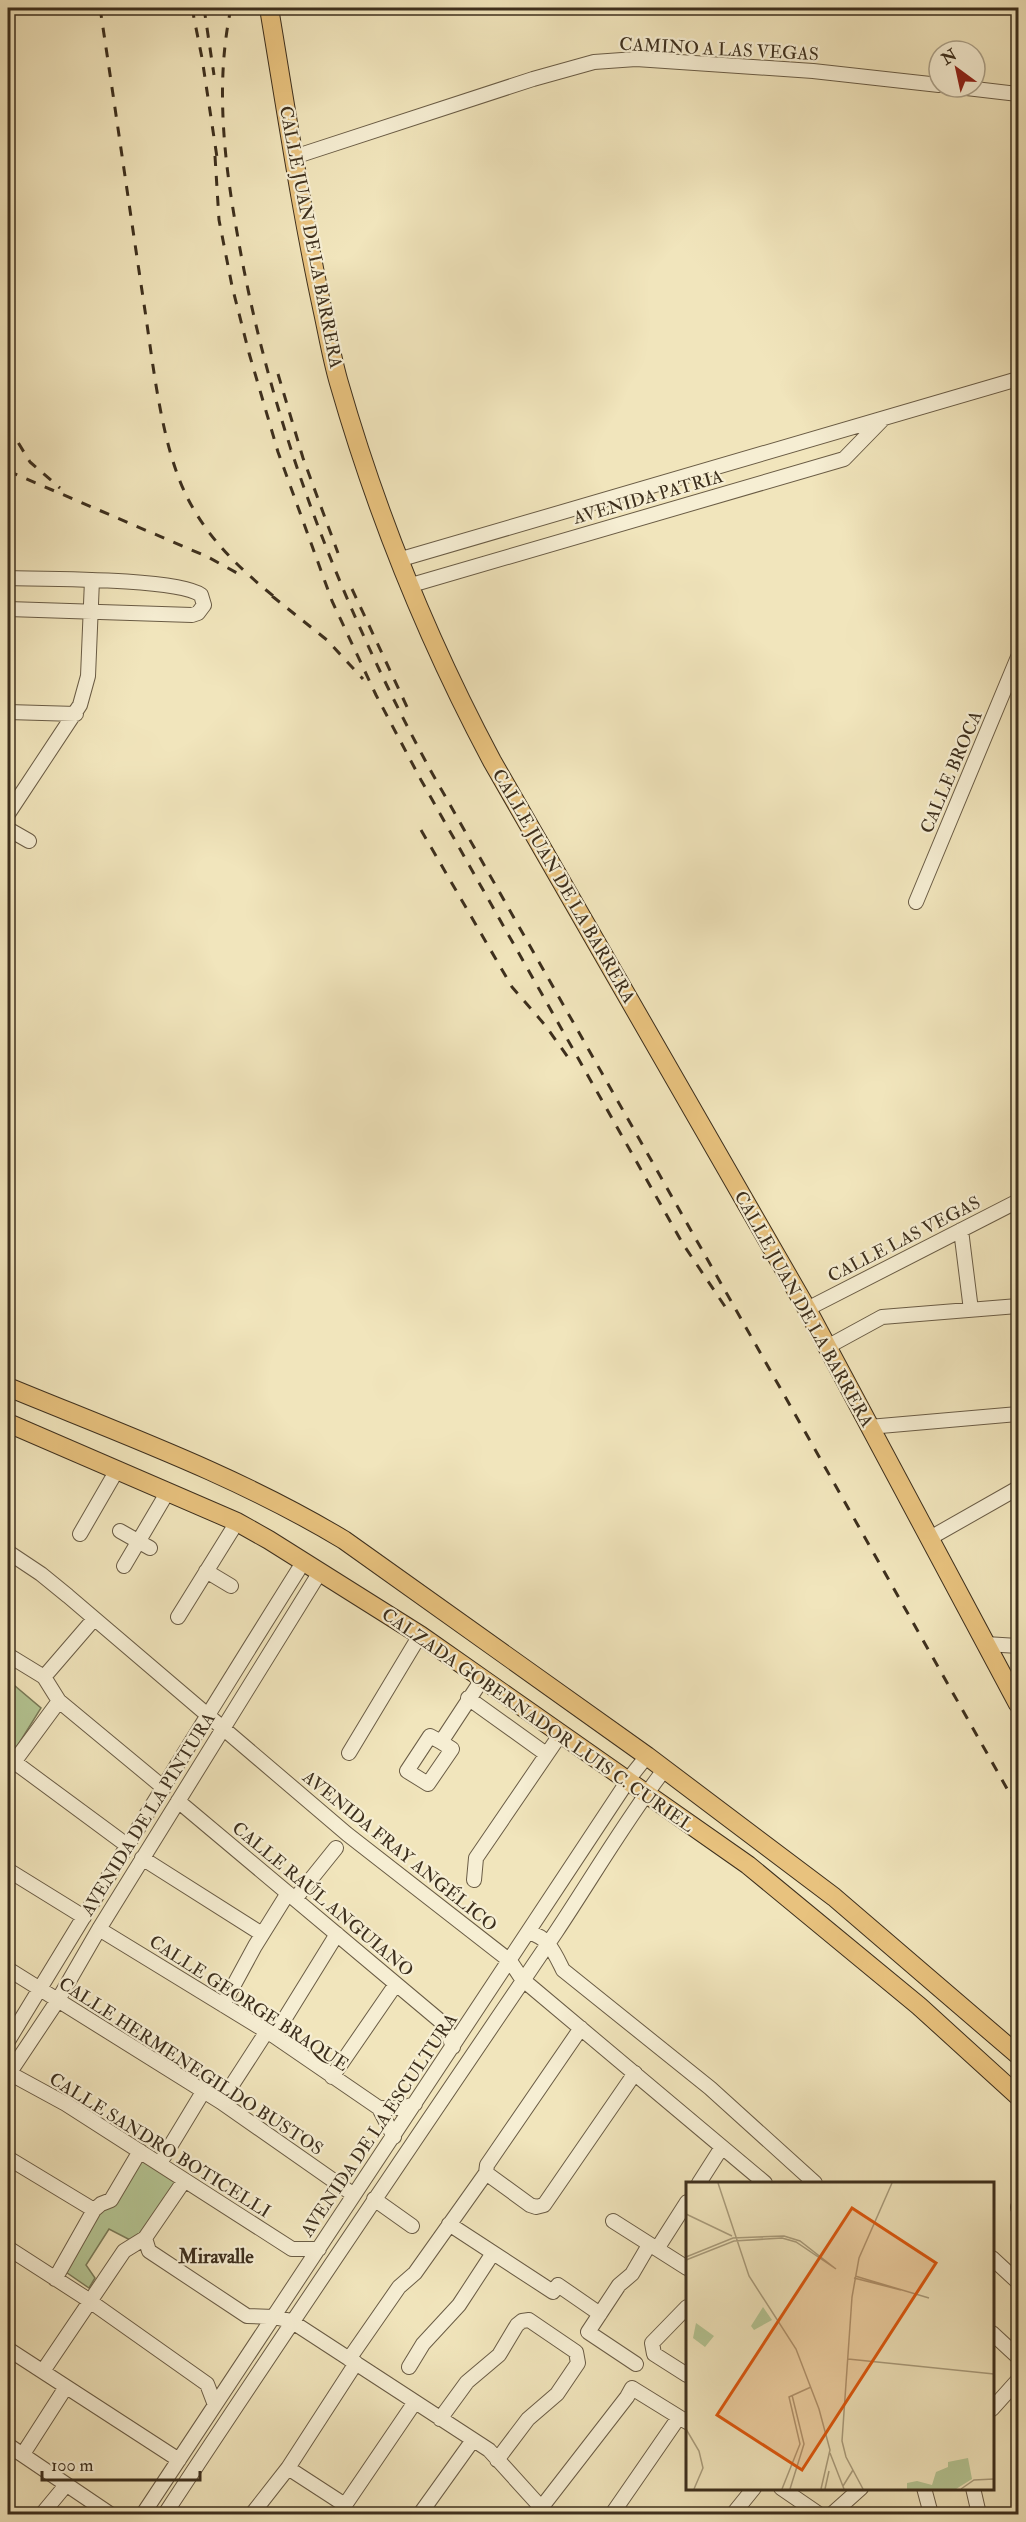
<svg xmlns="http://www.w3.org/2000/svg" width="1026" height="2522" font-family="'IM FELL Double Pica',serif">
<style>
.green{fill:#b5c694;stroke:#797a58;stroke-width:1.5}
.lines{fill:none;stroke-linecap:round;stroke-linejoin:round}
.minor-casing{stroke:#6a5c45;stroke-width:16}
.major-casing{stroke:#3d2f1d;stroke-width:20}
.minor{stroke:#f6eed3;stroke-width:14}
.major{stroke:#e8c27e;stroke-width:18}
.rail{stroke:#3d2f1d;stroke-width:3;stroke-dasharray:10 10;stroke-linecap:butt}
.labels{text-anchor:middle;stroke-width:4.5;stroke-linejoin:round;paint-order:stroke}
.street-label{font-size:18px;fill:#3d2f1d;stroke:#f6eed3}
.neighbourhood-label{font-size:20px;font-weight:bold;fill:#3d2f1d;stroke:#f6eed3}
.inset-road{fill:none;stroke:#a99c7c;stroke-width:1.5}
.view{fill:#df570d;fill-opacity:0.15;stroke:#df570d;stroke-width:3}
.inset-edge{fill:none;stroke:#3d2f1d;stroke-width:3}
</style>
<rect width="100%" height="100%" fill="#f1e5bc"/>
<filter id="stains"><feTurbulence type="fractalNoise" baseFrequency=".00333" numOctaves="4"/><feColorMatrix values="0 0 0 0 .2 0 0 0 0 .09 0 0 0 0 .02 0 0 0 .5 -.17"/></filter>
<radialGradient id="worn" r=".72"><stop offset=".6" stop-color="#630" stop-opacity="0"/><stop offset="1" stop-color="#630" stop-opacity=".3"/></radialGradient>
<!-- green -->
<path class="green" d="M8,1680L41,1708L8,1761Z
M142,2154L179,2178L134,2242L109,2229L86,2265L95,2278L89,2288L63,2270L101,2206Z"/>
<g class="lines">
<!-- minor casing -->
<g class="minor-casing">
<path id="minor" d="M958,87L1018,94
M294,157L533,79L594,62L636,59L813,71L939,85
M398,560L1018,379
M8,578C43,579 177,578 201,595L204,605L198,613L192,615L8,609
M408,586L844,459L882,420
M8,712L76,714
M8,814L80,705L88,676L92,580
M8,829L29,841
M916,902L1018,657
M961,1230L971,1310
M807,1309L1018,1201
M827,1347L882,1317L1018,1306
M869,1427L1018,1414
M120,1531L150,1548
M80,1534L117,1470
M930,1538L1018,1488
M8,1552L41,1574L68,1596L347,1834L510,1961L522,1979L765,2183
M124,1566L167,1493
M206,1571L231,1586
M178,1617L237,1522
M986,1644L1018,1646
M8,1655L44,1677L59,1701L164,1788
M44,1677L94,1619
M468,1698L546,1754
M59,1701L17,1758V1764L128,1846
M441,1742L452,1749L428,1784L407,1771L430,1736L441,1742L483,1678
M349,1753L420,1635
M178,1801L445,2025L453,2047
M142,1858L262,1934
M8,1870L84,1917
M474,1880L476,1858L560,1735
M295,1899L336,1848
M99,1929L274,2036L379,2108H402L415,2104
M529,1933C548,1936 555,1954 563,1970L710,2088L815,2183
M8,1969L221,2102L354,2195
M223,2005L255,1946L288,1893
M274,2036L337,1934
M8,2041C106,1880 204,1720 304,1561
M9,2073L66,2104L292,2249H319
M8,2075L58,2000L99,1929L320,1572
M332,2077L396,1984
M221,2102L267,2031
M379,2108L394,2137
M8,2158L94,2210
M160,2163L203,2092
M486,2173L530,2205L536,2207L544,2205L635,2073
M184,2181L145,2238L149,2251L247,2316L274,2317L291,2321L489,2450L547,2514
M699,2183L722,2147
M374,2199L412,2226
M1018,2207V2208
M613,2221L687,2268
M449,2224L553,2292L558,2285L600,2314
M8,2248L84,2297L207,2384L215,2405
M657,2249L687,2202
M992,2258L1018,2282
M55,2279L94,2210L101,2204L111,2200L140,2151
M687,2307L652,2343L654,2354L687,2375
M992,2333L1018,2357
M8,2349L179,2460
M349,2359L399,2287L415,2273L486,2173L487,2165L581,2028
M636,2364L588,2332L619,2285L632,2274L649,2245
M409,2367L423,2344L459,2305L493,2253
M43,2371L124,2251L145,2238
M992,2409L1018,2380
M440,2419L467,2382L499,2355L517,2325L522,2321L529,2320L576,2352L578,2363L557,2394L528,2419L497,2460
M8,2445L110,2514
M23,2454L66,2387
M288,2468L345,2505
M781,2488L819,2514
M924,2488L931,2514
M973,2488L979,2514
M541,2508L627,2397L632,2388L687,2422
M42,2514L66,2485
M143,2514L631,1776L647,1756
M165,2514C293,2319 425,2125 556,1932C592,1878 625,1821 664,1770
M252,2514L288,2468L356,2363
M343,2514L345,2505L415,2402
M420,2514L473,2440
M612,2514L679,2417
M733,2514L754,2488
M832,2514L861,2488"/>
</g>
<!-- major casing -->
<g class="major-casing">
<path id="major" d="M269,8C286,109 301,211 323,312C328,335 332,359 339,383C377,515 427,639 492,761L807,1309L1018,1704
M8,1387C122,1434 238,1476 344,1540L647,1756L834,1897L1018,2055
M8,1423L237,1522L269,1540L420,1635L748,1865L919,2006L1018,2096"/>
</g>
<!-- minor -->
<use href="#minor" class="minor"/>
<!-- major -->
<use href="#major" class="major"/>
<!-- rail -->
<path class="rail" d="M100,8C115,106 129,205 144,304C153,362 161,447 188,499C209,540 241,570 277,599
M192,8L202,58L218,164
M204,8L214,75
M231,8C215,84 224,161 238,238C271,426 341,606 432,773L1018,1808
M215,156L219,220L232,286L249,353L278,452L332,601L376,695L421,780L683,1244L726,1308
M278,374L303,458L338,553
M8,426L30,462L60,488
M8,471L208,557L237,573
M352,589L408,709
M272,596L327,640L363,679
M421,830L512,987L545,1025L572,1063"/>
</g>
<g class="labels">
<!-- street labels -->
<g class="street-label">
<text transform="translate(719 49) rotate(3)" y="6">CAMINO A LAS VEGAS</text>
<text transform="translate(311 237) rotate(79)" y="6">CALLE JUAN DE LA BARRERA</text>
<text transform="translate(648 497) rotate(-16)" y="6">AVENIDA PATRIA</text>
<text transform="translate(951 772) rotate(-67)" y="6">CALLE BROCA</text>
<text transform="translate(564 886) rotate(60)" y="6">CALLE JUAN DE LA BARRERA</text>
<text transform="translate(904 1239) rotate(-27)" y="6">CALLE LAS VEGAS</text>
<text transform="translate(804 1309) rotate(61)" y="6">CALLE JUAN DE LA BARRERA</text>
<text transform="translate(538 1720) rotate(35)" y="6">CALZADA GOBERNADOR LUIS C. CURIEL</text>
<text transform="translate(148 1814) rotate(-58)" y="6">AVENIDA DE LA PINTURA</text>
<text transform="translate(400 1851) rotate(39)" y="6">AVENIDA FRAY ANGÉLICO</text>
<text transform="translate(323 1899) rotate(40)" y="6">CALLE RAÚL ANGUIANO</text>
<text transform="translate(249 2003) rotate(33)" y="6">CALLE GEORGE BRAQUE</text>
<text transform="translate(191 2066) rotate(33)" y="6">CALLE HERMENEGILDO BUSTOS</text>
<text transform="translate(379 2125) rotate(-56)" y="6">AVENIDA DE LA ESCULTURA</text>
<text transform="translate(160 2145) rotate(32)" y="6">CALLE SANDRO BOTICELLI</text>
</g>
<!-- neighbourhood labels -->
<g class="neighbourhood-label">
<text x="216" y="2263">Miravalle</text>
</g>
</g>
<!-- overview -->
<g transform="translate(686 2182)">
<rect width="308" height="308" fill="#f1e5bc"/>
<path d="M77,125L86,138L68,148L65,144ZM10,141L28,154L19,165L7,156ZM282,276L286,297L270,307H221V301L231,299L246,303L250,290L262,285V280Z" fill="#b5c694"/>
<path class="inset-road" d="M32,1L63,94L110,167L133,227L144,268L135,307M0,32L46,54M0,75L47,56L98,54L114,59L150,87M0,78L48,59L96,56L110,60L150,87M169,94L243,116M168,96L215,108M162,177L308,192M0,247L13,269L17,286L8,307M144,271L158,307M157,304L167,288M96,307L114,262L103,215L125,205M104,307L118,262L106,213M139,307L143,289M177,307L160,275L156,259L166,115L173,76L206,1M275,307L288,298L308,297"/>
<path class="view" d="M166,26L250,81L116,288L31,233Z"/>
<rect width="308" height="308" class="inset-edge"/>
</g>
<!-- margin -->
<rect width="1026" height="2522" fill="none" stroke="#f1e5bc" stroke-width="30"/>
<rect x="9" y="9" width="1008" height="2504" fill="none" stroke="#3d2f1d" stroke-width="3"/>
<rect x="15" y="15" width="996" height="2492" fill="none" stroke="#3d2f1d" stroke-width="1.5"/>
<!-- north arrow -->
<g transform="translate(957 69) rotate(327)"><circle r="28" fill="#f6eed3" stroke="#aca28a" stroke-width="1.5"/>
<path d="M0-4.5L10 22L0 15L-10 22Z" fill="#8f2418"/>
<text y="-9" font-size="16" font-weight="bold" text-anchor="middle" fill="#3d2f1d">N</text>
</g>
<!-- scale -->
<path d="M42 2471v9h158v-9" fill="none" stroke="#3d2f1d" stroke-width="3"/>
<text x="51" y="2471" font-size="18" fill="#3d2f1d" stroke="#f6eed3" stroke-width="4.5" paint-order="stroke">100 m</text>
<rect width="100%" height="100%" filter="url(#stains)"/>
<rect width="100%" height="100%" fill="url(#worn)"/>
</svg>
